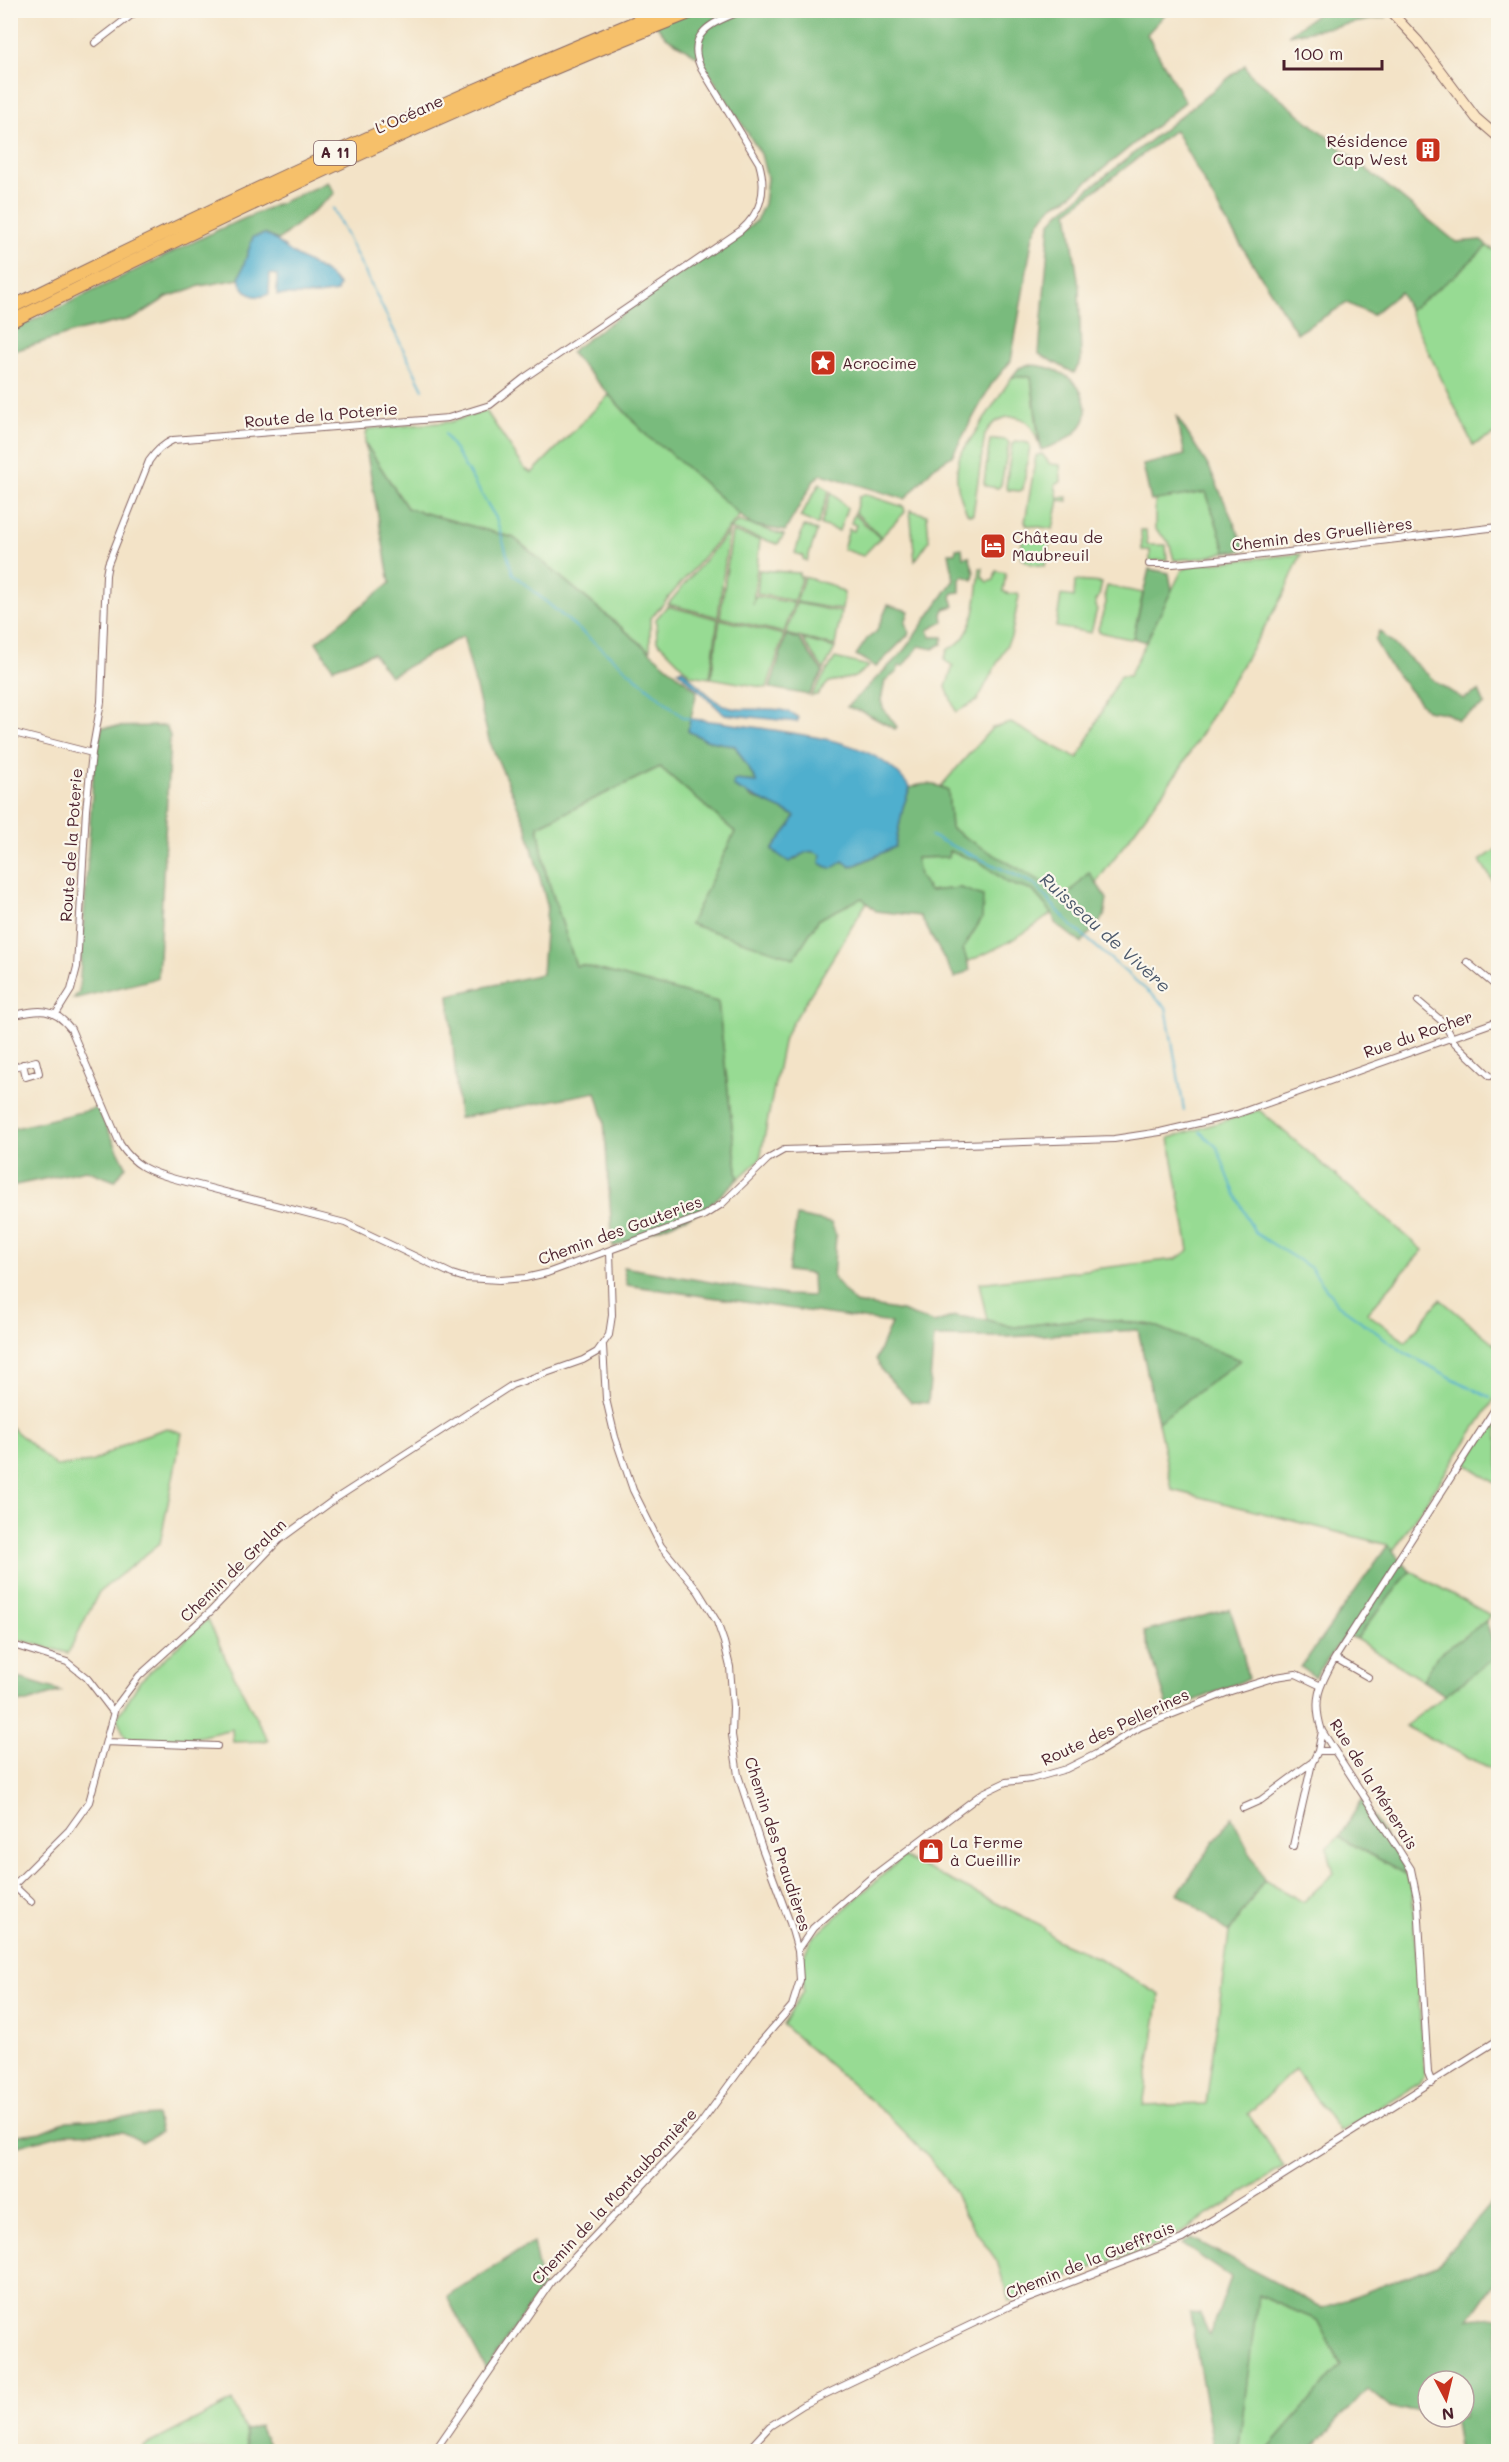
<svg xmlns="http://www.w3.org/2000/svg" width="1509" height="2462" font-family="Mali,sans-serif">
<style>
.green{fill:#97db93;stroke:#707d5f;stroke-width:1.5}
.forest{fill:#79bb7d;stroke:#626d54;stroke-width:1.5}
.water{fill:#4fafce;stroke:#4c677c;stroke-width:1.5}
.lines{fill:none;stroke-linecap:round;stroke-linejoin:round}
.stream{stroke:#4fafce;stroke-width:2}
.street-casing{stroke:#856462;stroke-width:8}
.secondary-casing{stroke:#856462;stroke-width:11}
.highway-casing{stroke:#856462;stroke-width:14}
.street{stroke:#fff;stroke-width:6}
.secondary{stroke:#fbe6c4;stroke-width:9}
.highway{stroke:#f6c06b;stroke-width:12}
.labels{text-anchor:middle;stroke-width:4.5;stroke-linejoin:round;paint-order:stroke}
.shield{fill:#fbf7ec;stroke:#7f6065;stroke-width:1.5}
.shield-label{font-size:15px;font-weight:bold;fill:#4a1f2b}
.street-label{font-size:16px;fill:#4a1f2b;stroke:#fbf7ec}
.poi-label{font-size:16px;fill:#4a1f2b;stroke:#fbf7ec;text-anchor:start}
.water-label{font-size:18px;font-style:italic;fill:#4c596c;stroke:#fbf7ec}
</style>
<rect width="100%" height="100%" fill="#fbf7ec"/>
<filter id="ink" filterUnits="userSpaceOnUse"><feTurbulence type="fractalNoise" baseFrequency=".0167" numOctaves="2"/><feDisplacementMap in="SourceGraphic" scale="12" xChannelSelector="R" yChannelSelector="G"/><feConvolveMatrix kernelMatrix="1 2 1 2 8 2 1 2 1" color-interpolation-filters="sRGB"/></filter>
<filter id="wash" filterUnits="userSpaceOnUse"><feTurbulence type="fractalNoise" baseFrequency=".008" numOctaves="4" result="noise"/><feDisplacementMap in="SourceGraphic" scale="24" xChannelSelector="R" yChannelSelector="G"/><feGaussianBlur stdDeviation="1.35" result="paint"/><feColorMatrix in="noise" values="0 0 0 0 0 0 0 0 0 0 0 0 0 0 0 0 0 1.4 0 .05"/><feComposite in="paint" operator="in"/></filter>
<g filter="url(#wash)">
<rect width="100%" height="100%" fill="#f3e3c7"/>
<!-- green -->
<path class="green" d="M1487,246L1498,252V433L1473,445L1409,311L1453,277Z
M1012,377H1031L1039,444C1036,436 1033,427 1027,422C1012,411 993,419 985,434L973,514L970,515L967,513C958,493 953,477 960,455Z
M609,395L649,438L669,452L740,515L650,619V651L514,538L407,508L365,443L367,429L450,422L486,411L525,469L532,473Z
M994,439L1006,440L1009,443L1001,485L998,488L986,486L984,483L990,440Z
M1016,441L1028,443L1030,446L1023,489L1020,491L1008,490L1006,486L1012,444Z
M1042,454L1050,464L1060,465L1061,482L1055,484L1058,498L1067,497L1068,501L1059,500L1053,529L1027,525L1025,522L1036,456Z
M820,483L829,491L818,525L800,517Z
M831,492L847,508L839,531L821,525Z
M1206,492L1226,552L1202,558L1174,560L1169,542L1155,529V500Z
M864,494L904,507L905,512L881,537L855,512L859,497Z
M910,510L927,515L929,541L915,561Z
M854,514L880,538L863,556L843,549L849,529L854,531L856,525L851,523Z
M738,521L784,535L778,544L730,529Z
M804,526L817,531L807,561L803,559V556L795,553Z
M1141,530H1146L1147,545H1166L1167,560L1150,561V550H1142Z
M729,531L718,617L668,604Z
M732,532L760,540L753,605L755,596L794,603L784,633L720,617Z
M1026,535L1050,539L1045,566L1030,564L1022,558V538Z
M1301,554L1283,596L1182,766L1096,883L1089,873L1066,897C1029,872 988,854 951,828L948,791L941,786L992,728L1011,723L1078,759L1120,676H1129L1182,570L1197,564Z
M980,568H983L982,577L988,582L994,580L996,571L1006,573L1003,591L1009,594L1018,593L1019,596L1011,637L977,701L956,712L946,687L953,666L944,660L948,649C977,639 977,594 980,568Z
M759,570L799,573V576H802L794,601L757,594Z
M804,577L831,585L844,593L842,610L796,602Z
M1075,581L1102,583L1099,596L1095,601L1097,609L1091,633L1056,627L1061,595L1074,597Z
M1107,586L1143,593L1133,638L1130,639L1099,632L1098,629L1106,603L1105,593Z
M796,603L841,612L835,646L786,634Z
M667,606L718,619L710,678L691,675L657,641L656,619Z
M720,619L784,635L767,688L711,678Z
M802,639L835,648L824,670Z
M835,658L869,666L855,677L829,682L817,695L811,696Z
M660,767L735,832L690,924L794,957L819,919L862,897L867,902L784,1037L760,1159L738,1179L718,1002L582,965L576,966L546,873L538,826Z
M1498,848V889L1480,861Z
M949,851L980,862L1008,883L1033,891L1052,913C1026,934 998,949 967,962L963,949L982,918L961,888L929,891L919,876L916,858L948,857Z
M1259,1110L1423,1250L1367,1313L1406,1342L1440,1299L1498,1347V1394L1393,1551L1388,1545L1172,1490L1158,1422L1239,1361L1153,1325L1089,1318L1014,1327L987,1320L979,1283L1176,1259L1189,1250L1169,1138Z
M1498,1416V1485L1466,1464Z
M11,1427L56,1466L92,1462L134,1439L167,1428L182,1433L160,1543L99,1592L68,1653L12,1638Z
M1410,1571L1490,1615L1486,1621L1437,1656L1423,1681L1356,1639Z
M208,1619L228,1664L268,1741L233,1742L232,1729L194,1738L126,1739L117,1718L140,1681Z
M1497,1656L1498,1657V1772L1405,1726Z
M1339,1837L1406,1874L1412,1891L1424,2076L1420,2083L1340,2132L1295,2069L1248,2114L1284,2167L1167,2241L1074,2274L1009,2301L997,2261L964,2214L954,2191L930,2159L883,2111L783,2025L803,1991V1957L812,1938L903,1857L1041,1925L1056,1940L1098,1958L1160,1995L1143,2106L1206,2104L1229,1933L1264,1880L1303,1902L1334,1873L1327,1848Z
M1257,2295L1317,2320L1341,2366L1266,2451L1226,2452L1239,2445Z
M233,2401L245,2431L248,2451H143V2447Z"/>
<!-- forest -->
<path class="forest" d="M645,11H1168L1147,34L1185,102L1066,199C1048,206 1041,217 1033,235L1011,361L991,385L952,456L934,467L905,499L822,474L815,479L785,531L751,525L669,452L649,438L570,352L658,288L749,227L756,221L764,204L767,178L761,154L700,58L666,37Z
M1321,11H1379L1386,17L1288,35Z
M1245,65L1250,74L1456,242L1480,240L1487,246L1453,277L1409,311L1400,292L1372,315L1347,303L1297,333L1227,223L1175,130L1068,211L1079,287L1081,361L1074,373L1039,354L1050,223L1060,212Z
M328,182L335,193L278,240L265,234L253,237L239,279L200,286L167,297L135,318L78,331L11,352V331L218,230Z
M1027,365C1052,365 1080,377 1085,404C1087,412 1086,420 1081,426C1072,439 1055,445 1041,450L1031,377H1012L1019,368Z
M1176,415L1210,469L1246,550L1226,552L1206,492L1151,501L1143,465L1185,455Z
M365,443L407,508L514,538L697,691L688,731L706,740L735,746L757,782L734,780L752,798L769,803L795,816L790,826L772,850L795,860L804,851C819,851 839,858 852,867L895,847L903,807L910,788C922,782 936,783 948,791L951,828C988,854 1029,872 1066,897L1089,872L1107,899L1104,917L1081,943L1055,923L1052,913L1033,891L1008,883L980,862L949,851L948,857L916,858L919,876L929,891L961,888L983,896L982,918L963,949L970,970L955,978L920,916L876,911L862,898L819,919L794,958L690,924L735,832L660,767L538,826L546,874L576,966L582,965L718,1002L738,1179L703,1211L613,1247L604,1120L596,1092L459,1118L449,995L542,974L547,905L526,825L489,740L463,636L390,676L373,653L333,668L316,642L390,583Z
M962,548L963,557L969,556L974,572L973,580L964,576L960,579V592L953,593L951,597L954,606L944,609L942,614L943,622L928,630L931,637H943L942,644L933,649L919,646C914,654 908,659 903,666H899L897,672L885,681L881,700L883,708L897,727L895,729L863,712L847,707L902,653L954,580L949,553H955L956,549Z
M1149,569L1169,573L1172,590L1146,642L1133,638Z
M888,605L909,611L905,623L910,633L876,667L856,655L867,639L876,632Z
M1379,631L1437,683L1463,699L1479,691L1485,705L1458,720L1446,713L1426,710L1389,665L1375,641Z
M786,635L799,639L823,672L809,695L770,688Z
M166,726L170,736L158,978L73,999L79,992L94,763L102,727Z
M97,1108L126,1166L115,1181L86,1170L11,1186V1129Z
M797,1216L831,1223L836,1235L833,1278L855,1303L902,1311L934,1323L955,1316L987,1320L1014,1327L1089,1318L1153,1325L1240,1360L1158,1422L1138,1330L1007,1337H934L928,1403L911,1402L883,1372L876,1359L891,1323L627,1285L623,1267L785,1295L813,1296L812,1274L788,1271Z
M1388,1545L1410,1571L1356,1639L1346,1634L1315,1677L1301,1667Z
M1230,1609L1242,1647L1248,1679L1169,1711L1144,1632Z
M1486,1621L1497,1656L1445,1695L1423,1681L1437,1656Z
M19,1678L61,1691L27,1702L11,1703V1683Z
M1362,1800L1405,1868L1406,1874L1339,1837Z
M1232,1817L1264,1880L1229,1933L1178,1893Z
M156,2115L160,2132L142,2142L123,2132L66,2133L11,2148V2136L40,2132L67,2121Z
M1498,2195V2251L1494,2256L1495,2282L1469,2319L1498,2317V2451H1459L1453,2417H1464V2381H1428V2413L1389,2407L1367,2389L1310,2451H1266L1341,2365L1317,2320L1258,2295L1239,2445L1226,2451H1214L1190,2313L1200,2314L1210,2336L1231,2277L1182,2244L1192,2238L1323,2308L1437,2265Z
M533,2242L542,2287L486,2369L447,2297Z
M259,2426L271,2451H248L245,2431Z"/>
<!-- water -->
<path class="water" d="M265,234C276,239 279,243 288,250C305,263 326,269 339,285L337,292L317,295H277V275L270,274L269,294C254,301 244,293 239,279L253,237Z
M682,669C694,680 707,696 721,704C743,717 777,700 799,718L797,722L724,714L678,671Z
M690,719C718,721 746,726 773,730C823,738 879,743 910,788L903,807L895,847L851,867L843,861L831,869L820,863L821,855C806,846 802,857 789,862L772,850L790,826L795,816C774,805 753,798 733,786L734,780L757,782L735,746L706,740L688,731Z"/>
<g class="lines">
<!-- stream -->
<path class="stream" d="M333,208L423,389
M445,434L496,518L513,574L683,717L691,719
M931,836L1034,884L1070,924L1166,1007L1184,1110
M1200,1132L1217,1147L1233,1189L1255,1233L1311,1268L1337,1304L1405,1353L1490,1398"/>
</g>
</g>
<g filter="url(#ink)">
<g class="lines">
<!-- street casing -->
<g class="street-casing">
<path id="street" d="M95,43L138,10
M1149,564H1173L1237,558L1498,527
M10,732L92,753
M1467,962L1498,988
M1418,1001L1444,1023L1455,1043L1490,1076
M56,1014L71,990L77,967L86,810L92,753L101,702L106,575L108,564L149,461C156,451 162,445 173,440L448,418L490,405L524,378L740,231C762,212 767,190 759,163L700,66C685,30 718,21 744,10
M10,1016C37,1010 53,1005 71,1029L120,1144C134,1166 150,1172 175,1179L345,1223L452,1274L465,1278L500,1280L525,1278L547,1273L703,1216L722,1204L768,1159L784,1150L1114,1139L1160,1132L1237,1114L1498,1021
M10,1068L36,1061L39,1073L26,1077L23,1064
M10,1644L67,1662L87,1678L113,1712
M1335,1658L1368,1677
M106,1742L217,1746
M1318,1751H1335
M1243,1808L1261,1800L1311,1763
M1293,1846L1312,1763L1318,1751L1322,1731
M14,1886L31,1902
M10,1889L69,1830L89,1802L115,1708L139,1676L211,1611L279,1540L335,1499L512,1385L583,1360L597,1352L609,1335L612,1315L610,1252
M798,1950L813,1928L873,1876L983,1793L1006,1782L1031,1779L1066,1769L1096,1754L1140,1727L1231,1691L1276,1677L1296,1674L1319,1685
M1432,2083L1428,2073L1418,1903L1411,1869L1322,1731C1312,1700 1319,1686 1335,1658L1498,1404
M434,2452L551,2282L699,2126L758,2045L792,2006L800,1980L798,1951L790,1923L762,1848L738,1775L732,1735L733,1707L730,1667L724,1642L717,1622L698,1591L661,1546L633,1490L615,1437L606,1399L603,1346
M746,2452L770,2426L803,2405L1012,2305L1182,2239L1498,2040"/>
</g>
<!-- secondary casing -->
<g class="secondary-casing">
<path id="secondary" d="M1389,10L1418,41L1476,118L1498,137"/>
</g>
<!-- highway casing -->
<g class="highway-casing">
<path id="highway" d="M10,308C225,202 442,100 665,10
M10,322C235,210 463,102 697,10"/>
</g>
<!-- street -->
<use href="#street" class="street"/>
<!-- secondary -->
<use href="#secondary" class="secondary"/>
<!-- highway -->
<use href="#highway" class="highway"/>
</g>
</g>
<!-- icons -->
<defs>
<g id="building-square" transform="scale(1.35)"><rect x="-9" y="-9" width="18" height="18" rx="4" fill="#c8321e" stroke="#fbf7ec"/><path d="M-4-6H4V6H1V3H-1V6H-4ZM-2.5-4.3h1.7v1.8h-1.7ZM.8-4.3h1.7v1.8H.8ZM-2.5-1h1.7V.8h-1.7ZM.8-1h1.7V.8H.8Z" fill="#fff"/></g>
<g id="sight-square" transform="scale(1.35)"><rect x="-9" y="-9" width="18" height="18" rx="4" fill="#c8321e" stroke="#fbf7ec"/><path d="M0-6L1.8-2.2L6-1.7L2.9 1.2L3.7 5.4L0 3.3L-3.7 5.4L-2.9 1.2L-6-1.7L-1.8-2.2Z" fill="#fff"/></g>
<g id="hotel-square" transform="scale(1.35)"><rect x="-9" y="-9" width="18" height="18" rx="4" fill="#c8321e" stroke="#fbf7ec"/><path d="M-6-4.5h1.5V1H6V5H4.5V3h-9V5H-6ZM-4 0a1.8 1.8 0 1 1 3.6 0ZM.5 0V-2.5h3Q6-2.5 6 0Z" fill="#fff"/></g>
<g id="shop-square" transform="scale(1.35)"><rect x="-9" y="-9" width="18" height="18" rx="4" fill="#c8321e" stroke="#fbf7ec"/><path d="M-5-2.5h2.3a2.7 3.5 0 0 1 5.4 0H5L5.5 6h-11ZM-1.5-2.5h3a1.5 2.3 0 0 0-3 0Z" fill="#fff"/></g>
</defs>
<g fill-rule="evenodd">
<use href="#building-square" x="1428" y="150"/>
<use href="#sight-square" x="823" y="363"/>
<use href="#hotel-square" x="993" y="546"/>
<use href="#shop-square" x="931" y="1851"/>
</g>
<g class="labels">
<!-- shield labels -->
<rect class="shield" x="314" y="141" width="42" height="24" rx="4.5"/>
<g class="shield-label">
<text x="335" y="158">A 11</text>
</g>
<!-- street labels -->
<g class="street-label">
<text transform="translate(409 114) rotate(-24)" y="6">L’Océane</text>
<text transform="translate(321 415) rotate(-5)" y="6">Route de la Poterie</text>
<text transform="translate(1322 534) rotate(-7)" y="6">Chemin des Gruellières</text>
<text transform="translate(71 845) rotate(-86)" y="6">Route de la Poterie</text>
<text transform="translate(1418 1034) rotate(-19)" y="6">Rue du Rocher</text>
<text transform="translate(620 1230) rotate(-20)" y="6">Chemin des Gauteries</text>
<text transform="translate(233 1570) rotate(-44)" y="6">Chemin de Gralan</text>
<text transform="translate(1115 1727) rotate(-25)" y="6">Route des Pellerines</text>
<text transform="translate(1374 1784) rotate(58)" y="6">Rue de la Ménerais</text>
<text transform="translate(778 1844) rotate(72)" y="6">Chemin des Praudières</text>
<text transform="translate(614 2196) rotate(-47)" y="6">Chemin de la Montaubonnière</text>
<text transform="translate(1090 2260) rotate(-22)" y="6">Chemin de la Gueffrais</text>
</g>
<!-- poi labels -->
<g class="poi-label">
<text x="1408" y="147" text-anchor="end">Résidence<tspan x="1408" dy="18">Cap West</tspan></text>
<text x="842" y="369">Acrocime</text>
<text x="1012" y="543">Château de<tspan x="1012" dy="18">Maubreuil</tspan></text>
<text x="950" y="1848">La Ferme<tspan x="950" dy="18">à Cueillir</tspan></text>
</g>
<!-- water labels -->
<g class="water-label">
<text transform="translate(1105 933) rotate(42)" y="6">Ruisseau de Vivère</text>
</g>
</g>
<!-- margin -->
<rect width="1509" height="2462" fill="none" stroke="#fbf7ec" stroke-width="36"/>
<!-- north arrow -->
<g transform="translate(1446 2399) rotate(173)"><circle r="28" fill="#fbf7ec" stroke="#b4a19f" stroke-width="1.5"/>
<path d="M0-4.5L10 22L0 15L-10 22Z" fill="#c8321e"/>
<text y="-9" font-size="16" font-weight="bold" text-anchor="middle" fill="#4a1f2b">N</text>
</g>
<!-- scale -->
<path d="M1284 60v9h98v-9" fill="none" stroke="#4a1f2b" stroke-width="3"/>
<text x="1293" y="60" font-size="18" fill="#4a1f2b" stroke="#fbf7ec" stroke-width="4.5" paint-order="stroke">100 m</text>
</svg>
